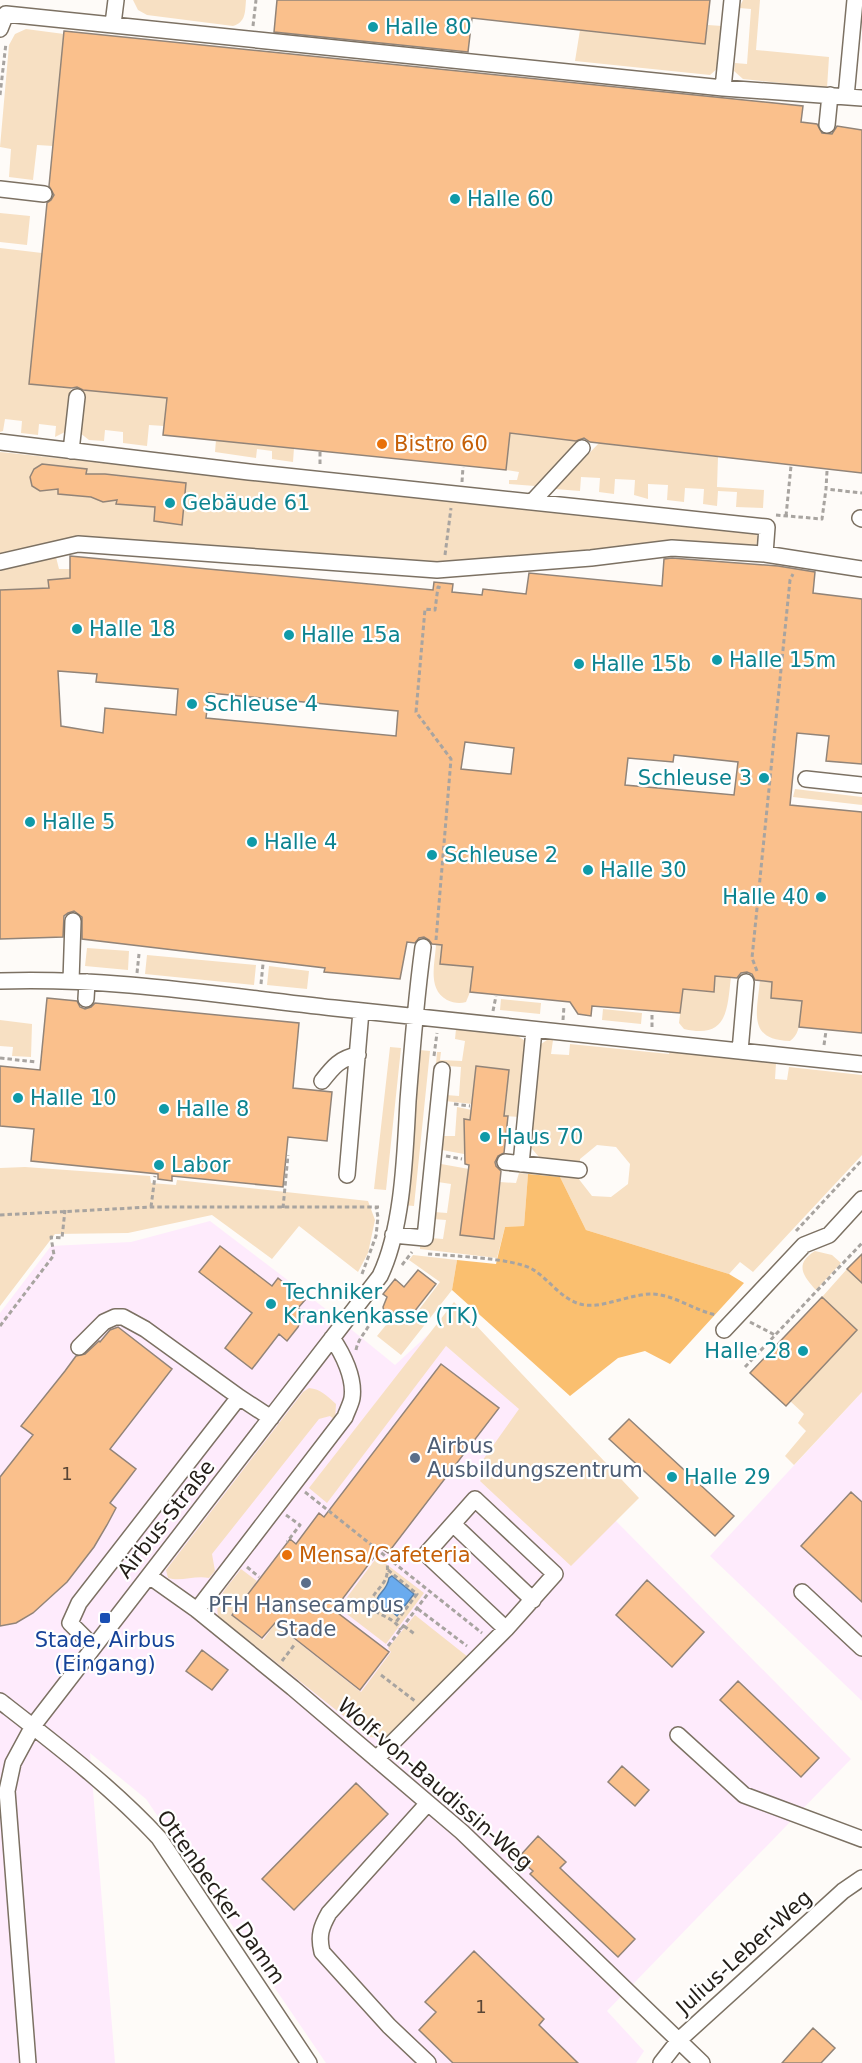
<svg xmlns="http://www.w3.org/2000/svg" width="862" height="2063" font-family="'DejaVu Sans',sans-serif">
<style>
.commercial{fill:#feebfc}
.green{fill:#f7e0c3}
.forest{fill:#fabf6f}
.water{fill:#6aabee;stroke:#5581ae;stroke-width:1.5}
.building{fill:#fac08c;stroke:#928478;stroke-width:1.5;fill-rule:evenodd}
.lines{fill:none;stroke-linecap:round;stroke-linejoin:round}
.minor-casing{stroke:#7c7163;stroke-width:18}
.path{stroke:#a8a4a0;stroke-width:3;stroke-dasharray:4.5 3;stroke-linecap:butt}
.minor{stroke:#fff;stroke-width:15}
.culture-dot{fill:#0f9aa8;stroke:#fff;stroke-width:2}
.food-dot{fill:#e8710a;stroke:#fff;stroke-width:2}
.service-dot{fill:#5c6f8a;stroke:#fff;stroke-width:2}
.transit-dot{fill:#1a4fb4;stroke:#fff;stroke-width:2}
.labels{text-anchor:middle;stroke-width:4.5;stroke-linejoin:round;paint-order:stroke}
.number-label{font-size:18px;fill:#594635}
.culture-label{font-size:21px;fill:#0d838f;stroke:#fff;text-anchor:start}
.food-label{font-size:21px;fill:#c56008;stroke:#fff;text-anchor:start}
.service-label{font-size:21px;fill:#4e5e75;stroke:#fff;text-anchor:start}
.street-label{font-size:21px;fill:#231e18;stroke:#fff}
.transit-label{font-size:21px;fill:#164399;stroke:#fff}
</style>
<rect width="100%" height="100%" fill="#fefbf8"/>
<!-- commercial -->
<path class="commercial" d="M210,1221L331,1313L395,1365L430,1333L446,1346L520,1409L616,1521L851,1759L607,2011L644,2051L636,2063H326L146,1799L90,1753L115,2063H0V1313L51,1246L131,1242Z
M862,1392V1701L710,1556Z"/>
<!-- green -->
<path class="green" d="M133,0H246C245,12 246,22 233,26L147,15L138,10Z
M743,0H760L756,50L829,57L827,88L743,79L734,71L735,63L747,64L751,9L739,8Z
M708,25L722,26L718,68L710,75L575,61L580,30L705,44Z
M26,29L64,34L53,146L37,145L33,180L9,177L11,149L0,147L9,45L15,34Z
M0,213L30,216L27,245L0,242Z
M0,248L42,253L29,384L71,388L67,431L55,437L56,426L39,424L38,435L21,433L22,421L5,419L3,431L0,432Z
M83,390L167,398L164,426L149,425L147,446L123,443V432L105,430L104,441L89,440L80,433Z
M510,433L580,441L535,486L509,484V480H517L519,472L506,470Z
M216,440L294,448L293,462L272,459V451L257,449L256,458L215,452Z
M599,443L718,457L717,487L764,490L763,508L736,507L737,492L718,491L717,506L703,504L704,489L685,488L684,502L667,500L668,485L648,484V499L634,495L635,480L615,479L614,494L599,492L600,478L581,477L580,491L555,489Z
M0,452L758,532L756,548L673,541L447,564L75,537L0,555Z
M56,557L59,569H70V578L48,580L49,588L0,590V571Z
M795,789L862,797V805L793,797Z
M436,945H442L440,964L473,967L470,992L466,1002C460,1004 453,1003 447,1000C427,989 435,963 436,945Z
M87,948L129,951L128,970L85,966Z
M147,955L256,965L254,985L145,974Z
M269,966L309,971L307,989L267,985Z
M715,976L731,977C727,1010 728,1039 684,1029L679,1023L683,989L714,991Z
M760,980L772,982L802,1001C800,1014 802,1033 790,1041C747,1040 757,1012 760,980Z
M501,999L541,1003L540,1014L500,1010Z
M603,1009L642,1013L641,1024L602,1020Z
M0,1020L32,1024L31,1057L12,1056L13,1047L0,1046Z
M456,1029L518,1036L525,1041L526,1051L520,1117L504,1116L509,1070L476,1067L472,1104L445,1101L446,1095L459,1096L461,1067L436,1065L437,1052H441L440,1060L462,1061L465,1041L455,1039Z
M547,1040H553L551,1054L569,1055L570,1044L669,1054L670,1051L776,1063L775,1079L787,1080L789,1067L862,1075V1155L753,1272L740,1262L729,1274L586,1230L560,1177L578,1178L592,1196L611,1197L628,1184L630,1164L616,1147L597,1145L580,1159V1162L539,1157L527,1143L538,1050L541,1044Z
M390,1047L401,1048L386,1190L374,1189Z
M419,1050L430,1051L414,1206L403,1205Z
M457,1107L472,1110L470,1120L464,1119V1154L442,1150V1136H455Z
M441,1164L469,1169L461,1235L494,1238L500,1182L516,1183L519,1173L528,1174L524,1226L505,1227L497,1258L420,1249V1242L431,1238L443,1239L446,1220L433,1219L434,1212L447,1213L451,1184L438,1182Z
M25,1167L150,1176L151,1183L176,1185L177,1180L368,1201L375,1220L368,1253L358,1272L299,1226L272,1259L212,1215L128,1233L55,1234L0,1306V1168Z
M815,1251L832,1255L841,1263L816,1290C803,1276 794,1264 815,1251Z
M413,1255L457,1260L452,1290L401,1355L377,1336L395,1314L408,1324L440,1282L409,1260Z
M847,1269L862,1283V1392L794,1465L785,1456L806,1431L798,1423L804,1414L790,1401L857,1330L822,1297Z
M454,1302L639,1498L571,1566L480,1481L486,1472L480,1464L519,1409L446,1346L327,1503L309,1488Z
M309,1388C321,1389 327,1396 336,1404L335,1420L330,1416L319,1419L212,1554L215,1571L209,1578C195,1575 181,1582 168,1578L166,1570L303,1392Z
M377,1557L424,1593L386,1644L339,1608Z
M241,1569L257,1581L231,1615L263,1640L275,1624L361,1692L391,1652L388,1648L415,1615L468,1657L392,1735L377,1738L370,1737L218,1616C214,1597 231,1583 241,1569Z"/>
<!-- forest -->
<path class="forest" d="M528,1174L560,1177L586,1230L729,1274L744,1283L670,1364L645,1351L618,1358L570,1396L452,1290L457,1260L496,1264L505,1227L524,1226Z"/>
<!-- water -->
<path class="water" d="M392,1576L414,1594L397,1616L390,1610L377,1607L376,1604C376,1593 387,1592 389,1578Z"/>
<!-- building -->
<path class="building" d="M277,0H710L705,44L472,18L468,52L274,32Z
M64,31L803,106L801,122L817,124L822,133L832,134L837,126L862,130V473L590,442L584,438L576,441L510,433L506,470L163,435L167,398L83,390L77,387L72,388L29,384L47,203L51,200L54,195L49,186Z
M42,464L87,469L86,474H105L186,483L182,525L154,521L155,507L116,504L117,500L103,502L91,497L58,494V489L40,491L32,486L30,477L34,469Z
M70,556L433,590L434,582L453,584L452,592L482,595L483,589L526,594L529,573L662,586L664,559L672,558L778,566L815,572L813,593L862,599V764L826,761L829,736L797,733L790,805L862,812V1033L799,1027L802,1001L771,998L772,982L755,980L752,974L747,972L741,973L737,978L715,976L714,992L683,989L680,1013L592,1006L591,1016L578,1014L570,1002L470,992L473,967L440,964L442,945L432,944L429,940L424,937L419,938L415,943L407,942L400,979L324,972L325,968L82,939V917L74,911L68,913L64,916L63,937L0,939V590L49,588L48,580L70,578ZM58,671L97,674L96,682L178,689L176,715L105,708L103,733L61,726ZM209,693L398,711L396,736L206,718ZM465,742L514,748L511,774L461,769ZM674,755L738,762L734,795L625,785L628,758L673,762Z
M47,998L77,1001L80,1007L85,1009L91,1007L95,1003L299,1023L293,1088L332,1092L327,1141L288,1137L283,1187L172,1176V1181L158,1179V1174L31,1161L34,1129L0,1126V1066L40,1070Z
M476,1066L509,1070L504,1116H508L504,1153L498,1156L495,1162L496,1166L501,1171L494,1239L460,1235L469,1165L465,1164L464,1119L470,1120Z
M220,1246L272,1286L278,1278L305,1300L298,1308L304,1312L298,1327L287,1341L279,1334L252,1369L225,1348L252,1313L199,1272Z
M862,1254V1283L847,1269Z
M418,1270L436,1284L407,1321L395,1311L386,1321L383,1307L387,1297L383,1294L395,1279L404,1287Z
M822,1297L857,1330L786,1406L750,1373Z
M118,1327L172,1369L110,1449L136,1469L110,1503L116,1508L107,1525L94,1547L67,1582L33,1613L16,1623L0,1626V1477L33,1435L21,1426L65,1371L76,1356L85,1354L99,1341L100,1342L110,1330Z
M441,1364L499,1408L388,1553L381,1548L334,1610L389,1652L360,1690L275,1623L262,1638L232,1615L290,1539L296,1544L319,1513L324,1517Z
M629,1419L734,1516L715,1536L609,1439Z
M851,1492L862,1502V1602L801,1546Z
M647,1580L704,1632L672,1667L616,1615Z
M202,1650L228,1670L212,1690L186,1671Z
M738,1681L819,1758L801,1777L720,1700Z
M622,1766L649,1790L635,1806L608,1782Z
M356,1783L388,1814L294,1910L262,1879Z
M538,1836L566,1862L560,1868L635,1939L618,1957L530,1874L533,1871L518,1858Z
M474,1951L544,2019L539,2025L578,2063H453L419,2030L436,2012L425,2002Z
M813,2028L835,2048L821,2063H782Z"/>
<g class="lines">
<!-- minor casing -->
<g class="minor-casing">
<path id="minor" d="M113,24L116,0
M0,29L6,14L723,88L862,98
M723,88L732,0
M846,97L855,0
M827,125L830,95
M0,189L44,194
M0,442L249,472L767,527L765,554L862,569
M71,451L77,397
M532,502L582,448
M860,518L862,519
M0,562L78,544L437,570L591,558L672,548L765,554
M806,779L862,785
M0,981C112,977 224,996 334,1008C510,1028 686,1047 862,1064
M71,981L73,921
M86,999L87,982
M740,1051L746,982
M322,1081C333,1067 340,1058 358,1055
M505,1162L579,1170
M521,1164L534,1030
M347,1175L361,1011
M393,1235L425,1238L442,1070
M724,1330L804,1245L829,1235L862,1199
M79,1347L104,1322L115,1317H123L145,1329L239,1397
M475,1499L555,1574L506,1629L426,1554Z
M453,1524L533,1600
M149,1576L197,1610L293,1688L462,1832L702,2063
M802,1592L862,1648
M197,1610L345,1417C347,1411 351,1404 352,1398C355,1378 343,1354 332,1338
M94,1647L70,1623L79,1603L239,1397L271,1418
M0,1701C54,1743 113,1788 159,1838L309,2063
M678,1735L744,1795L862,1839
M376,1759L506,1629
M428,1803L329,1913C321,1927 318,1936 322,1952L389,2026L428,2063
M28,2063L7,1791L13,1763L33,1726L380,1276C403,1228 405,1154 408,1101C412,1049 416,998 423,947
M661,2063L679,2040L843,1891L862,1878"/>
</g>
<!-- path -->
<path class="path" d="M253,26L256,0
M0,95L6,43
M320,464V452
M827,471L826,489L862,493
M462,482L463,467
M776,515L822,519L826,489
M786,516L791,466
M445,555L451,508
M436,940L451,759L416,712L425,609L435,610L438,587L441,588
M757,971L752,958L790,580L793,574
M137,973L139,954
M261,984L263,964
M493,1011L496,996
M563,1020L564,1006
M652,1027V1012
M824,1045L826,1031
M434,1056L437,1033
M0,1058L36,1062
M454,1104L470,1106
M446,1156L462,1159
M151,1207L155,1176
M283,1208L288,1155
M0,1215L151,1207H379
M796,1231L862,1160
M428,1254C453,1256 512,1258 532,1269C549,1279 561,1299 580,1304C600,1310 629,1294 652,1294C673,1294 697,1312 717,1315
M402,1265L412,1252
M362,1274L376,1236L378,1217L376,1207
M750,1322L775,1335
M0,1326L54,1255L51,1237L62,1238L65,1210
M356,1350C359,1334 373,1328 373,1310
M745,1367L862,1243
M305,1492L482,1633
M286,1515L300,1525L287,1542
M387,1558C387,1563 388,1569 387,1574C385,1587 371,1592 370,1606C379,1617 393,1616 401,1630
M247,1567L259,1577
M388,1570L417,1594L396,1622
M418,1609L467,1646
M404,1626L416,1635
M388,1646L430,1591
M282,1661L295,1644
M381,1675L415,1701"/>
<!-- minor -->
<use href="#minor" class="minor"/>
</g>
<!-- markers -->
<g class="culture-dot">
<circle cx="373" cy="27" r="6"/>
<circle cx="455" cy="199" r="6"/>
<circle cx="170" cy="503" r="6"/>
<circle cx="77" cy="629" r="6"/>
<circle cx="289" cy="635" r="6"/>
<circle cx="717" cy="660" r="6"/>
<circle cx="579" cy="664" r="6"/>
<circle cx="192" cy="704" r="6"/>
<circle cx="764" cy="778" r="6"/>
<circle cx="30" cy="822" r="6"/>
<circle cx="252" cy="842" r="6"/>
<circle cx="432" cy="855" r="6"/>
<circle cx="588" cy="870" r="6"/>
<circle cx="821" cy="897" r="6"/>
<circle cx="18" cy="1098" r="6"/>
<circle cx="164" cy="1109" r="6"/>
<circle cx="485" cy="1137" r="6"/>
<circle cx="159" cy="1165" r="6"/>
<circle cx="271" cy="1304" r="6"/>
<circle cx="803" cy="1351" r="6"/>
<circle cx="672" cy="1477" r="6"/>
</g>
<g class="food-dot">
<circle cx="382" cy="444" r="6"/>
<circle cx="287" cy="1555" r="6"/>
</g>
<g class="service-dot">
<circle cx="415" cy="1458" r="6"/>
<circle cx="306" cy="1583" r="6"/>
</g>
<rect class="transit-dot" x="99" y="1612" width="12" height="12" rx="3"/>
<g class="labels">
<!-- number labels -->
<g class="number-label">
<text x="67" y="1480">1</text>
<text x="481" y="2013">1</text>
</g>
<!-- culture labels -->
<g class="culture-label">
<text x="385" y="34">Halle 80</text>
<text x="467" y="206">Halle 60</text>
<text x="182" y="510">Gebäude 61</text>
<text x="89" y="636">Halle 18</text>
<text x="301" y="642">Halle 15a</text>
<text x="729" y="667">Halle 15m</text>
<text x="591" y="671">Halle 15b</text>
<text x="204" y="711">Schleuse 4</text>
<text x="752" y="785" text-anchor="end">Schleuse 3</text>
<text x="42" y="829">Halle 5</text>
<text x="264" y="849">Halle 4</text>
<text x="444" y="862">Schleuse 2</text>
<text x="600" y="877">Halle 30</text>
<text x="809" y="904" text-anchor="end">Halle 40</text>
<text x="30" y="1105">Halle 10</text>
<text x="176" y="1116">Halle 8</text>
<text x="497" y="1144">Haus 70</text>
<text x="171" y="1172">Labor</text>
<text x="283" y="1299">Techniker<tspan x="283" dy="24">Krankenkasse (TK)</tspan></text>
<text x="791" y="1358" text-anchor="end">Halle 28</text>
<text x="684" y="1484">Halle 29</text>
</g>
<!-- food labels -->
<g class="food-label">
<text x="394" y="451">Bistro 60</text>
<text x="299" y="1562">Mensa/Cafeteria</text>
</g>
<!-- service labels -->
<g class="service-label">
<text x="427" y="1453">Airbus<tspan x="427" dy="24">Ausbildungszentrum</tspan></text>
<text x="306" y="1612" text-anchor="middle">PFH Hansecampus<tspan x="306" dy="24">Stade</tspan></text>
</g>
<!-- street labels -->
<g class="street-label">
<text transform="translate(166 1519) rotate(-52)" y="7">Airbus-Straße</text>
<text transform="translate(435 1784) rotate(41)" y="7">Wolf-von-Baudissin-Weg</text>
<text transform="translate(221 1897) rotate(55)" y="7">Ottenbecker Damm</text>
<text transform="translate(744 1952) rotate(-42)" y="7">Julius-Leber-Weg</text>
</g>
<!-- transit labels -->
<g class="transit-label">
<text x="105" y="1647">Stade, Airbus<tspan x="105" dy="24">(Eingang)</tspan></text>
</g>
</g>
</svg>
